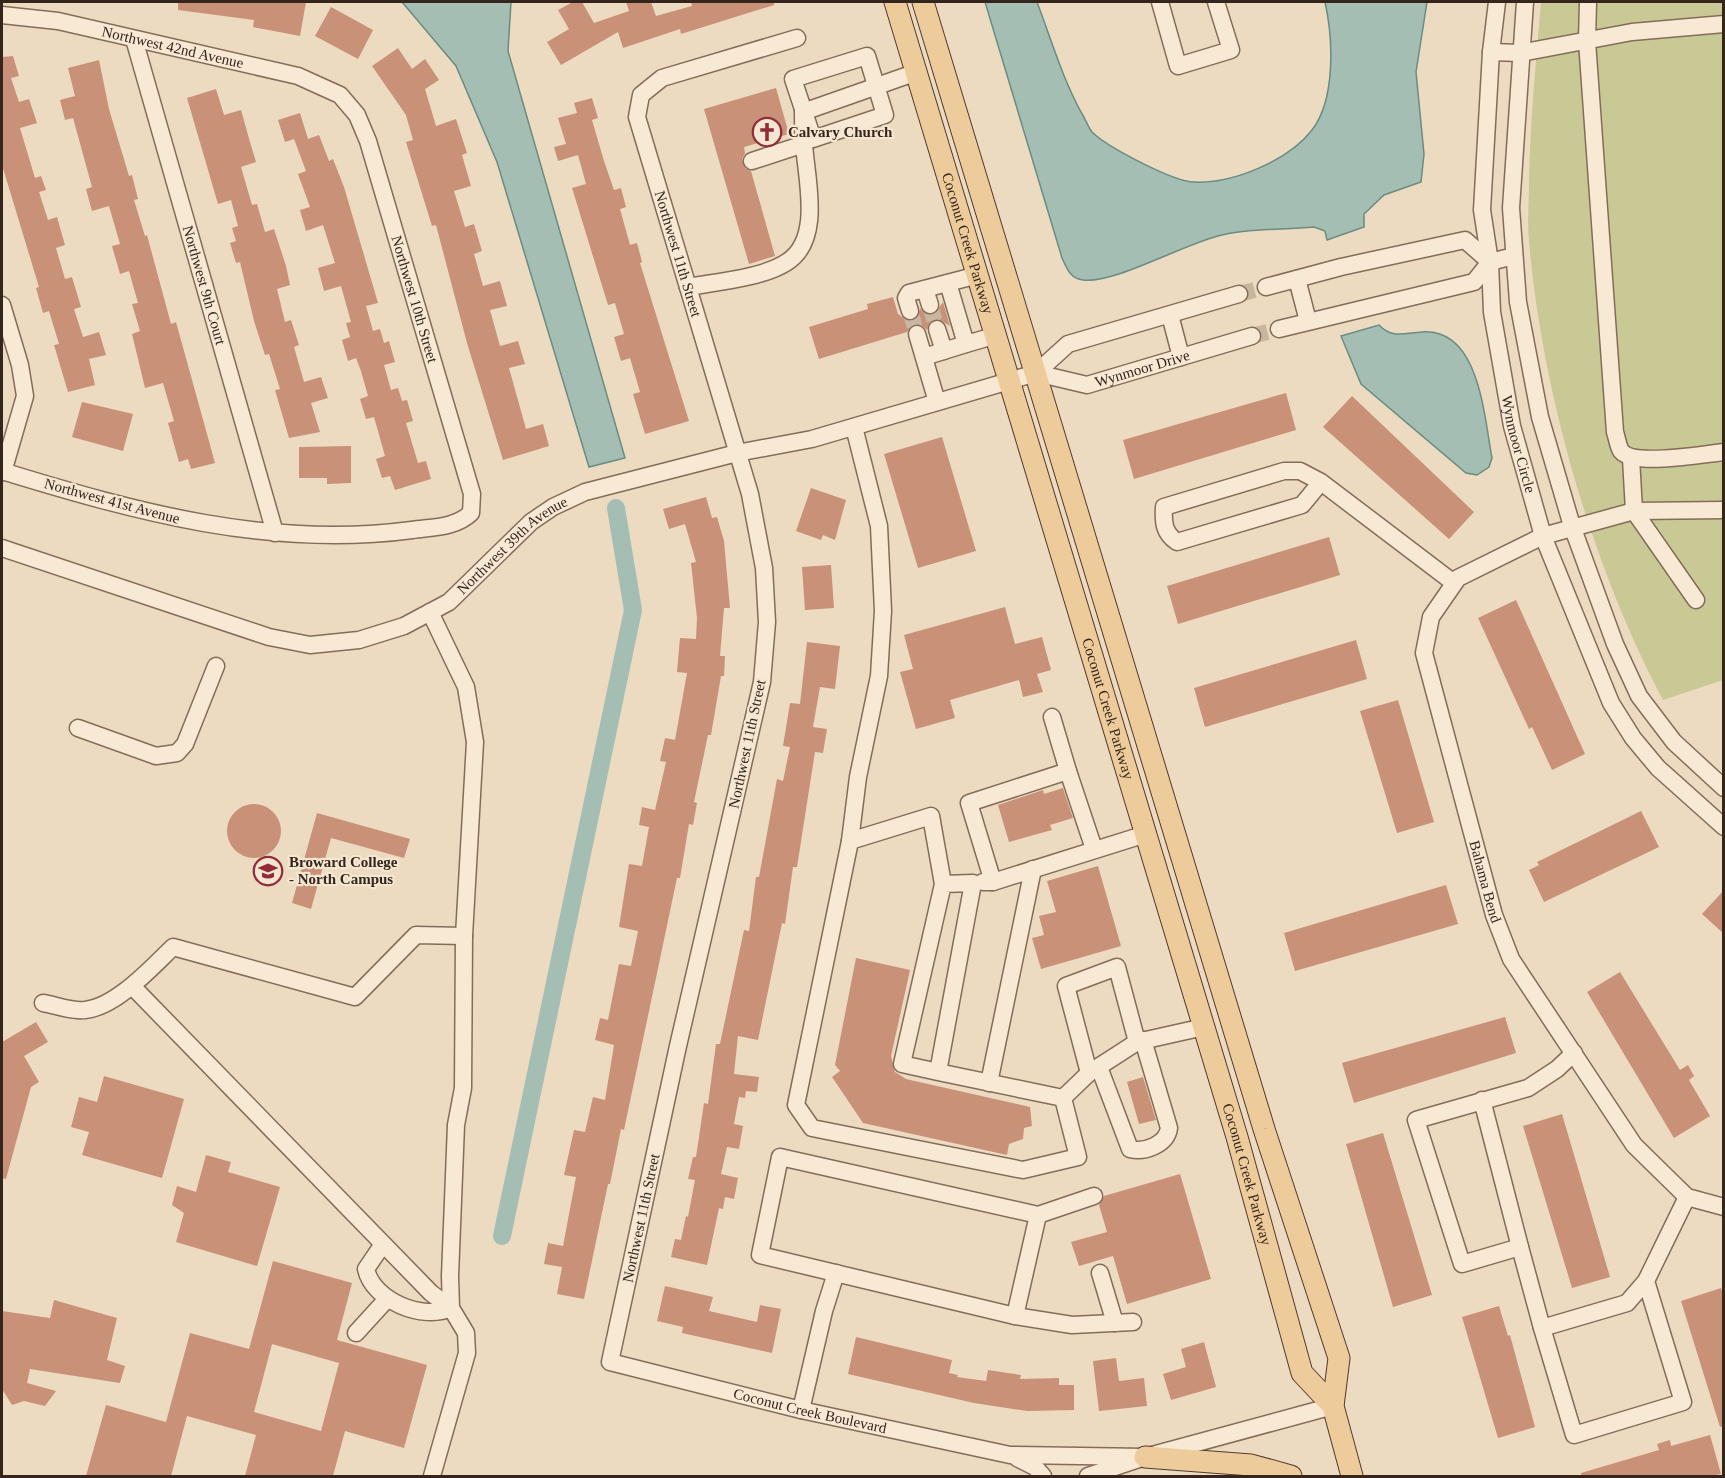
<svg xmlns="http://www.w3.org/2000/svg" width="1725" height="1478" font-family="'Times New Roman',serif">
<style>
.green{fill:#c9c996}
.water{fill:#a4beb4;stroke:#6b8c80;stroke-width:1.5}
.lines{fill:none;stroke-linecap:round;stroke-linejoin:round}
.canal{stroke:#a4beb4;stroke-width:18}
.building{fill:#c99178;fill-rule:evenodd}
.minor-tunnel{stroke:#c7b7a0;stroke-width:16;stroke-dasharray:16 8;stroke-linecap:butt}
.minor-casing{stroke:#856c59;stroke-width:19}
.major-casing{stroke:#523b2e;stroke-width:23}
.minor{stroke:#f7e9d4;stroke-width:16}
.major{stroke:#eecb9a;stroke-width:21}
.labels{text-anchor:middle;stroke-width:4.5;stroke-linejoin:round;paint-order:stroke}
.street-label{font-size:15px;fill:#35261d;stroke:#f4e6d0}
.poi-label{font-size:15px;font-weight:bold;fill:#35261d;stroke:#f4e6d0;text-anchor:start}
</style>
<rect width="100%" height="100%" fill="#ecdbc1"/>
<!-- green -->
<path class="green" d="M1541,2H1723V680L1663,700C1592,567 1542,392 1529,241C1527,222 1529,202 1529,183C1530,122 1536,62 1541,2Z"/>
<!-- water -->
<path class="water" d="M402,2H511L508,51L625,458L589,467L497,162L456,66Z
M985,2H1037C1051,39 1062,77 1081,112C1085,118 1088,127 1092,132C1107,147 1174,182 1194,182C1232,184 1288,161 1312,130C1336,99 1333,38 1325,2H1427L1416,72L1424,154L1421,182L1384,195L1364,214V227L1327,240L1325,231L1314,227C1284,230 1251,228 1222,235C1185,243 1115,284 1083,280C1070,279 1067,268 1062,258Z
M1379,325C1392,339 1405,333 1422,332C1480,328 1484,417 1492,458L1489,467L1477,475L1466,473L1361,384L1341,336Z"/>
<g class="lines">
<!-- canal -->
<path class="canal" d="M502,1236L633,610L616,508"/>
</g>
<!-- building -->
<path class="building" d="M178,2H306L300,36L253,27L254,20L178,10Z
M573,2H582L594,23L629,11L626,2H651L656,16L692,6L691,2H774V5L681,34L680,29L623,48L618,32L561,65L547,42L569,29L558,10Z
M331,7L373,30L358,59L315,36Z
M398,48L412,69L425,59L439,80L425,89L436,126L456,119L467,153L462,155L471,186L454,191L465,227L474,224L482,251L474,254L483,286L500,281L507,306L490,310L500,346L518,341L525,364L509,368L526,429L543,424L549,446L503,460L467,343L436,225L432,226L406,142L413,140L406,115L372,66Z
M13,56L19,76L11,78L19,102L29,99L37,123L20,128L35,178L41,176L46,190L39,192L48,220L57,217L65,245L56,248L65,279L72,277L81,307L74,309L83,337L99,332L106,355L89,359L95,385L68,392L54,345L59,344L49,311L43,313L36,288L39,287L2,165V57Z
M99,60L109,109L129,176L132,175L138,199L134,200L145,236L147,235L171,324L176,322L215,463L191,469L188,459L179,462L168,423L174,421L163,383L145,388L132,334L140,331L132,304L138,303L129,271L120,274L112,246L120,244L109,206L92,211L86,189L92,187L73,118L65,120L60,100L75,96L68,68Z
M776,88L789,134L744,147L745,153L742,159L745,168L751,171L775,256L749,264L704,109Z
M216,89L224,115L241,110L250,142L256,162L241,167L252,205L257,204L265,232L274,229L286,266L290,285L277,289L285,322L291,320L299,345L294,347L304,382L321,377L328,398L311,403L320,432L289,438L275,390L280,389L269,354L265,355L254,321L240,262L236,263L230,243L236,241L232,228L238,226L231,200L218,204L187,98Z
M592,98L598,118L592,120L604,161L614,190L621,188L626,207L620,209L630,245L637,243L642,262L640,263L689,421L645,434L633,394L640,392L630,358L621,361L614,337L624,334L615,303L608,305L572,188L586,184L578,155L558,161L554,147L566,144L558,118L577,113L574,103Z
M300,113L308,139L319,135L329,161L333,159L344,187L378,303L366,306L373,331L380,329L384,343L389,341L395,362L384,365L391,390L398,388L402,401L407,400L413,421L406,423L418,463L426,461L431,479L395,490L390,476L382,478L376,459L385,456L374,417L366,419L360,399L368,396L361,371L356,358L348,361L342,340L350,337L346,323L351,322L341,286L324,291L318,268L335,263L323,225L306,231L300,210L310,207L298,174L306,171L294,139L285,142L278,120Z
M893,297L898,314L908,321L918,318L920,308L927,315H934L943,302L950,326L939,319L930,322L927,330L920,324H915L907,332L819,359L809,327L868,309L867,304Z
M1286,393L1296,430L1134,479L1123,440Z
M1352,396L1474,512L1449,539L1323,427Z
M82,402L133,414L123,451L72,437Z
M942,437L976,551L918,568L884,454Z
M351,446V483L327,484V478H299V447Z
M811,488L846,500L835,540L823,535L821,540L796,531Z
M706,497L712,518L717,517L724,541L730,608H724L720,656H725L724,676H721L711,735H708L694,802L697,803L693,825L689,824L680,878H677L624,1130L621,1129L610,1184H608L584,1299L557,1294L562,1267L544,1264L548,1243L563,1246L576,1177L564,1175L574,1130L585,1132L593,1097L605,1100L614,1045L595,1040L600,1018L608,1020L619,964L631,966L638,931L619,927L629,864L642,866L649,827L639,825L642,807L655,810L666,762L660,761L665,738L675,740L687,673L677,672L680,638L696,639L697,618L691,563L696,562L685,524L669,529L663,509Z
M1329,537L1340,575L1178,624L1167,586Z
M831,565L834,608L805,610L802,567Z
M1516,600L1585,754L1552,770L1532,727L1529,729L1478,618Z
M1005,607L1015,644L1042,637L1051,670L1037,674L1043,692L1023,697L1019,680L950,700L955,718L916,729L900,672L913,669L904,635Z
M1356,640L1367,679L1205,727L1194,688Z
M807,642L840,646L835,689L820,687L813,727L827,729L823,753L815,752L797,867H793L785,924L782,923L758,1040L738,1036L734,1074L759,1077L757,1092L746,1091L745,1098L739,1097L734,1124L743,1126L739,1149L727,1147L721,1174L738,1178L734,1199L725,1197L723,1209L719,1208L707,1265L671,1257L675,1239L681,1240L686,1216L688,1217L695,1180L688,1179L693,1157H696L704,1103L708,1104L716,1044H720L744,930L749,931L756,877H759L777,779L783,781L790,747L783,746L790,703L800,704Z
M1398,700L1434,822L1397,833L1360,711Z
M1063,788L1073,818L1050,825L1052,830L1009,842L998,805L1043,790L1044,794Z
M227 831a27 27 0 1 1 54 0a27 27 0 1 1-54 0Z
M1641,811L1659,847L1544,902L1529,870L1539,865L1537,862Z
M317,813L410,839L404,858L331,838L311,909L292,903Z
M1098,866L1121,946L1041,969L1032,938L1044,935L1039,916L1056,912L1047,881Z
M1446,885L1458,924L1295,971L1284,933Z
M1724,890V934L1702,914Z
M856,958L910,970L891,1056L895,1072L906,1079L1030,1107L1032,1126L1024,1128L1023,1139L1009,1144L1007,1155L863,1123L832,1077L840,1071L835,1065Z
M1620,972L1680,1070L1688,1065L1694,1076L1689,1080L1710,1116L1674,1138L1587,992Z
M1505,1017L1516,1053L1354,1103L1342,1063Z
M36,1022L48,1042L24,1056L39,1082L31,1087L6,1179L2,1178V1042Z
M104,1076L184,1099L162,1178L82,1155L89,1132L71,1127L79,1097L97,1102Z
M1143,1077L1156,1120L1139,1124L1127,1082Z
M1562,1114L1610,1277L1572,1288L1523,1126Z
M1383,1133L1432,1295L1393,1307L1346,1144Z
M206,1155L231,1162L228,1172L280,1187L257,1266L176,1242L184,1213L172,1205L177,1186L196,1192Z
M1180,1174L1211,1279L1127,1304L1113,1256L1079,1266L1071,1242L1107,1232L1099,1205L1104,1196Z
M273,1261L352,1283L337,1340L427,1365L404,1448L345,1431L333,1476H245L256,1435L187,1416L171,1476H86L106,1405L166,1422L190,1333L249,1349ZM272,1344L339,1363L321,1431L254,1412Z
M665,1286L713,1297L709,1311L757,1322L760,1305L781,1309L772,1353L682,1333L683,1327L657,1321Z
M1721,1288L1724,1296V1426L1720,1427L1681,1301Z
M54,1300L117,1318L107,1360L125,1366L120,1383L30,1369L27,1383L56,1391L45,1406L24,1401L12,1405L2,1389V1311L50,1318Z
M1499,1306L1508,1336L1510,1335L1535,1427L1498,1438L1462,1317Z
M856,1337L952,1360L949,1373L958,1375L957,1377L986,1381L988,1370L1021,1375L1020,1379L1059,1378V1385H1074V1410L1027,1411L974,1403L848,1374Z
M1204,1342L1216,1387L1171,1400L1163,1374L1186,1367L1181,1349Z
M1116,1358L1119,1381L1144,1378L1147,1406L1099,1411L1093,1361Z
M1710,1435L1721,1474L1711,1476H1581V1473L1659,1450L1657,1444L1670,1440L1671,1446Z"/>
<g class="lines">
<!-- minor-tunnel -->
<path class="minor-tunnel" d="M1239,294L1266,287
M930,305L937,329
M910,311L917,334
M1252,336L1279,329"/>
<!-- minor casing -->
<g class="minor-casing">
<g id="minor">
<path d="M1160,2L1178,66L1231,50L1216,2"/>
<path id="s1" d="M1497,2L1491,52L1482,210L1490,262L1492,312L1512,426L1543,536L1611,703L1633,738L1658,768L1724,827"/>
<path d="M1525,2L1511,208L1518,302L1540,417L1572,526L1615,644L1639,696L1674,742L1724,788"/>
<path d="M1588,2L1587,41L1615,432C1617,438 1618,446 1621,451C1634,467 1703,454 1724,452"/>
<path id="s2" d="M2,15L58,21L298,76L340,95L357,115L368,141L472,494L471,513C455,528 433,527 412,530C270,549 136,512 2,471"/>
<path id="s3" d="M797,38L662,78L641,95L637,117L750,494L764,568L767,622L762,682L678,1046L610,1362L801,1410L1010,1455L1145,1457"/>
<path id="s4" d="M134,39L275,533"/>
<path d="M1491,52L1520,53L1632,32L1724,24"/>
<path d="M867,56L885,115L813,139L793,79Z"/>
<path d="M752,161L804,144"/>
<path d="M1297,279L1308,321"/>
<path d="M948,283L966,344L997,335"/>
<path d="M688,287C716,282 763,278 787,262C823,239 806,178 804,144C803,133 803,122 803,112L917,72"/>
<path d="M1266,287L1341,267L1465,240L1490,262"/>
<path d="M925,289L930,305"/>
<path d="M2,305L20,365L25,396L3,472"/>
<path d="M910,311L906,298L909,293L978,275"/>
<path d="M1170,315L1181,357"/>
<path d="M937,329L944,351"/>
<path d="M1279,329L1474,282L1490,262L1514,256"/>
<path d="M917,334L937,402"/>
<path d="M924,357L966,344"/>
<path id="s5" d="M1036,373L1087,385L1252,336"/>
<path d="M1631,458L1634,511L1696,600"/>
<path d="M1321,482L1302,505L1177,542C1164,533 1163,523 1164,507L1284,471H1300L1321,482L1454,583"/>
<path id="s6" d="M1724,510L1634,511L1543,536L1458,578L1431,617L1424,653L1494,915L1511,959L1634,1145L1687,1197L1724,1207"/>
<path id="s7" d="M2,548L269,637L310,645L359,640L404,626L449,602L531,522L553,507L585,492L737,453L812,439L1036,373L1068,344L1239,294"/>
<path d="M430,612L466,687L475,742L464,936L463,1088L456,1125L450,1276L451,1308L466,1333L467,1353L432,1476"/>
<path d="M1052,717L1068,771"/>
<path d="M78,728L156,756L177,753L185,744L216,666"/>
<path d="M850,841L858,777L879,676L883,611L879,526L854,427"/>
<path d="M983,882H993L1146,834"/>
<path d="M993,882L969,803L1068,771L1094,849"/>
<path d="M943,884L931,816L850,841L796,1105L812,1128L1023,1170L1078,1157L1063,1098"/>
<path d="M132,986L431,1293L451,1308C423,1321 373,1301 366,1269L383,1244"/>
<path d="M43,1003C56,1005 73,1012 85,1010C116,1007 151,968 173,947L355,997L416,935L464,936"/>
<path d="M1099,1067L1130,1149C1145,1153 1167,1144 1169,1128L1143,1040"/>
<path d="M938,1072L902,1064L943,884L973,883L938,1072L1063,1098L1089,1073L1137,1042L1204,1027"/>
<path d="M1089,1073L1066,986L1117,967L1137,1042"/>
<path d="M989,1083L1033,869"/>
<path d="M1482,1100L1520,1247L1462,1264L1416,1120L1528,1088L1557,1069L1574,1053"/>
<path d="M780,1157L1038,1215L1015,1316L760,1255Z"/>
<path d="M1038,1215L1094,1196"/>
<path d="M1520,1247L1542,1328L1627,1303L1646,1281L1687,1197"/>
<path d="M1100,1273L1115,1323"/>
<path d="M1015,1316L1072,1325L1133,1322"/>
<path d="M1542,1328L1574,1435L1683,1402L1646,1281"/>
<path d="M356,1333L387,1299"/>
<path d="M801,1410L824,1311L836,1273"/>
<path d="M1017,1458L1035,1467L1043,1476"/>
<path d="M1088,1476L1145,1457L1333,1406"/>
</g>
</g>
<!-- major casing -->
<g class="major-casing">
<g id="major">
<path id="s8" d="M895,2L1237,1137L1302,1373L1333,1406"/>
<path d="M923,2L1264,1129L1339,1358L1333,1406L1352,1476"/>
<path d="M1145,1457L1251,1465L1291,1476"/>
</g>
</g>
<!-- minor -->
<use href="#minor" class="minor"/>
<!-- major -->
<use href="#major" class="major"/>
</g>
<!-- icons -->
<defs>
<g id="church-ring" transform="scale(1.5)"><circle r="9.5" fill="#f4e6d0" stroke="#912c38" stroke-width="1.5"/><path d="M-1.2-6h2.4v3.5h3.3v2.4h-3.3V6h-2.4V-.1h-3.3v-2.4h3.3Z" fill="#912c38"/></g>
<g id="university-ring" transform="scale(1.5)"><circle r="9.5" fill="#f4e6d0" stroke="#912c38" stroke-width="1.5"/><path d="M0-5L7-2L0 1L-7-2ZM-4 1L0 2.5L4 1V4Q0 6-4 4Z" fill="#912c38"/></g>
</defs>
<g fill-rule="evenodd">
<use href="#church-ring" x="767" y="132"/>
<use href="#university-ring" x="268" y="871"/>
</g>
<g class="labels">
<!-- street labels -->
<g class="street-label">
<text dy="5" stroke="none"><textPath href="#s2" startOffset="174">Northwest 42nd Avenue</textPath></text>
<text dy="5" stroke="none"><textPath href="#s8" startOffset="252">Coconut Creek Parkway</textPath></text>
<text dy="5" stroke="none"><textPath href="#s3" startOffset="333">Northwest 11th Street</textPath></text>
<text dy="5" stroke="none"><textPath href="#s4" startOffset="256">Northwest 9th Court</textPath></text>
<text dy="5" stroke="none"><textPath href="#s2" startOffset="568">Northwest 10th Street</textPath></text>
<text dy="5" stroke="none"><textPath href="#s5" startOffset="110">Wynmoor Drive</textPath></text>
<text dy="5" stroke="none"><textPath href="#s1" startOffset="446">Wynmoor Circle</textPath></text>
<text transform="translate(112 501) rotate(15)" y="5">Northwest 41st Avenue</text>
<text dy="5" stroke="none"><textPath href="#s7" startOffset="556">Northwest 39th Avenue</textPath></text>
<text dy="5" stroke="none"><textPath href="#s8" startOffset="738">Coconut Creek Parkway</textPath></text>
<text transform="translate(747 744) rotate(-78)" y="5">Northwest 11th Street</text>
<text dy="5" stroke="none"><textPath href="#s6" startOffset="600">Bahama Bend</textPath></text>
<text dy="5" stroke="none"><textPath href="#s8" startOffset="1224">Coconut Creek Parkway</textPath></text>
<text transform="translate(641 1218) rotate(-78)" y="5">Northwest 11th Street</text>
<text dy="5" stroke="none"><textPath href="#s3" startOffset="1676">Coconut Creek Boulevard</textPath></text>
</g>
<!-- poi labels -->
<g class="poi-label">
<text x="788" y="137">Calvary Church</text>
<text x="289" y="867">Broward College<tspan x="289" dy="17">- North Campus</tspan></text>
</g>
</g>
<!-- border -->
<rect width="1725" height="1478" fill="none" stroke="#35261d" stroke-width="6"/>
</svg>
